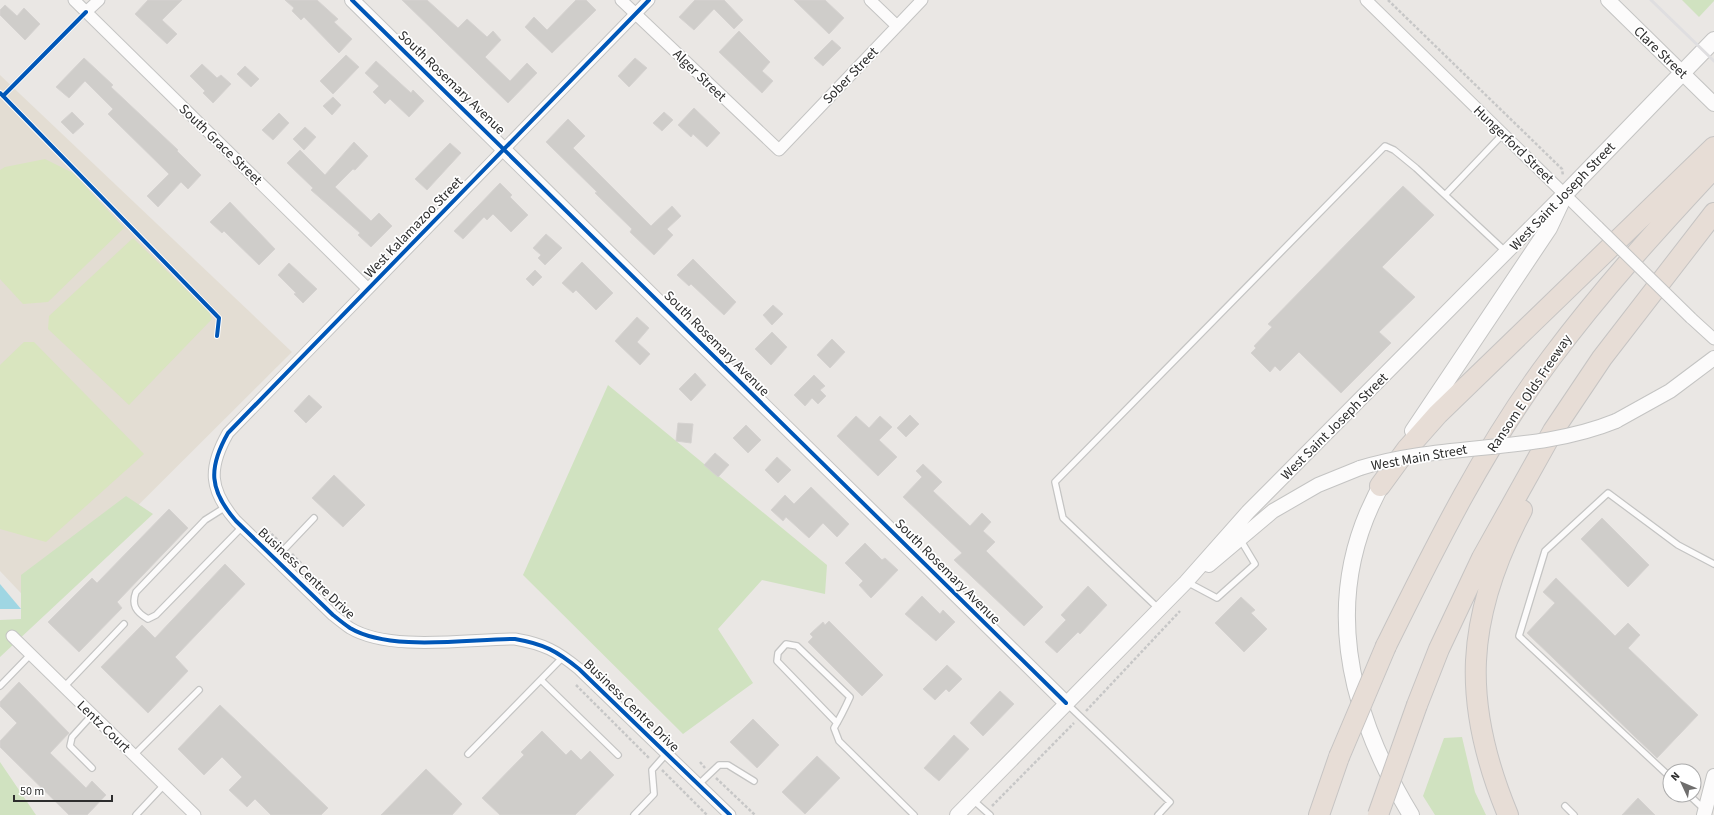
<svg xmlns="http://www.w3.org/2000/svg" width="1714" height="815" font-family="'Source Sans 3',sans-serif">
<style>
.education{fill:#e3ddd3}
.green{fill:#d0e2c0}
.pitch{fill:#d9e5bf}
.water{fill:#9fd6e3}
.building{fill:#cfcdca;stroke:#d5d2d0}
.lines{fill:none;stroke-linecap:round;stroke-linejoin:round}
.service-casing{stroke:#c4c4c3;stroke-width:8}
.minor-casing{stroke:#c4c4c3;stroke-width:13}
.tertiary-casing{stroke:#c4c4c3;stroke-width:16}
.secondary-casing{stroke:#c4c4c3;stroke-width:18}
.motorway-casing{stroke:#c6c4c3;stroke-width:22}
.path{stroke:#c7c7c7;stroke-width:2.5;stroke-dasharray:3 2;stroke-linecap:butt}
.service{stroke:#fcfbfb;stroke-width:5.5}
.minor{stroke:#fcfbfb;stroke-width:11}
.tertiary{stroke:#fcfbfb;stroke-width:14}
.secondary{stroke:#fcfbfb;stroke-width:16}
.motorway{stroke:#e7ddd6;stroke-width:20}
.rail{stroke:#dfdee0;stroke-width:3}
.minor-bridge-casing{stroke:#c4c4c3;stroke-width:13;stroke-linecap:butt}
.tertiary-bridge-casing{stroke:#c4c4c3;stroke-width:16;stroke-linecap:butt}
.motorway-bridge-casing{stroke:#c6c4c3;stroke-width:22;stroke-linecap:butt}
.minor-bridge{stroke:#fcfbfb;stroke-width:11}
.tertiary-bridge{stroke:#fcfbfb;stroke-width:14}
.motorway-bridge{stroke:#e7ddd6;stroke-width:20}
.cycleway-casing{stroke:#fff;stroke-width:6}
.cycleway{stroke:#0057b8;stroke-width:4}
.labels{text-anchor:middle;stroke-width:3.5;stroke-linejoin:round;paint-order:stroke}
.street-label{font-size:14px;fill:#2d2d2d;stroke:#fff}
</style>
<rect width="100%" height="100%" fill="#eae7e4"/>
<!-- education -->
<path class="education" d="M0,75L292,352L35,608L0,571Z"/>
<!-- green -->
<path class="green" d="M1682,0H1714V1L1699,17Z
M608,385L827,565L825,594L762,580L718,629L753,683L683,734L523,575Z
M126,496L153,514L0,657V620L21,619V575Z
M1462,737L1475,792L1486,815H1435L1423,796L1444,738Z
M0,762L36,815H0Z"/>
<!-- pitch -->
<path class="pitch" d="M45,159L73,173L124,228L48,302L23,304L0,279V170L5,167Z
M133,238L209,312L212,319L129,405L48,329L49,316Z
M24,342H34L144,454L46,542L0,529V365Z"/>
<!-- water -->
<path class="water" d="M0,584L21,609H0Z"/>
<!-- building -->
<path class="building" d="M148,0H182L162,20L177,34L167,44L135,14Z
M285,0H317L338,19L334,22L352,39L339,53L304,17L301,20L292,11L294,8Z
M402,0H427L458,28L467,19L487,37L493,31L501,40L485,57L510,81L527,63L537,73L508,103Z
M576,0H586L596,10L552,53L525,27L534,17L547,30Z
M695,0H724L743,20L734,29L714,9L694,30L679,17Z
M794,0H825L844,18L829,34Z
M5,5L17,16L24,8L40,24L25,40L0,15V10Z
M739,31L770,62L762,71L773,81L762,93L719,52Z
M832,40L841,48L823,66L814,58Z
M346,55L359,67L333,94L320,81Z
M84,58L113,85L111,87L178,150L177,151L201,175L188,189L181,182L158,207L147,196L169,174L108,114L113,109L85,81L69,98L56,87Z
M635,58L647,68L629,87L618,76Z
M376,61L411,93L413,90L424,101L409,117L390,99L385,104L373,92L379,86L365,73Z
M202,64L217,78L221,75L231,84L213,103L203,93L205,91L190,76Z
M245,66L259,79L251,87L237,74Z
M333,97L341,105L332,115L323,106Z
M694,108L720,133L707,147L693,134L691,137L678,125Z
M72,112L84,124L73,134L61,122Z
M664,112L673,120L662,131L653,123Z
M279,113L289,123L273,140L262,130Z
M568,119L585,136L573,148L651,226L672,206L681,216L667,229L673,235L654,255L630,232L632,229L595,193L597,192L546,142Z
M305,127L316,137L304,150L293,139Z
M354,142L368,156L355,170L353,169L335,187L371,221L379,213L392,226L371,247L358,235L360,233L311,190L313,188L287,163L300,150L325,175Z
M450,143L461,153L427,190L415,179Z
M500,183L512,195L510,197L528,215L511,232L493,214L487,220L484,217L463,239L454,231Z
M1403,186L1434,215L1382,267L1415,297L1379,332L1391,343L1341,393L1299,352L1280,371L1275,366L1270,372L1251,353L1256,348L1254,346L1272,327L1268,324Z
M230,202L275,249L259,265L224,231L222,233L210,222Z
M546,234L562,248L545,265L538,258L541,255L533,248Z
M693,259L736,302L724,315L691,284L689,286L677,275Z
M582,262L613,293L596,310L576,290L573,293L562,283Z
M289,263L317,289L303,303L294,294L296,293L278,275Z
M535,270L542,277L533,286L526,279Z
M773,305L783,314L772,325L763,315Z
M637,317L649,328L637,342L650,354L640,365L615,341Z
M772,332L787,347L771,365L755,349Z
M832,339L845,352L830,368L817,355Z
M695,373L706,385L691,401L679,389Z
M814,375L825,386L820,390L826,396L818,404L812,398L805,406L794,395Z
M309,395L322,407L306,423L294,411Z
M910,415L919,424L906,437L897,428Z
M856,416L869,428L880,416L892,427L879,440L897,457L878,476L837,436Z
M678,423L693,424L691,443L676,441Z
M746,425L761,440L748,453L733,438Z
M715,453L729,465L718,477L704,465Z
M777,457L791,470L778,483L765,470Z
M923,464L942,482L933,491L970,526L982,513L991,522L983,531L995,542L986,551L1043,607L1024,626L954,560L962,553L903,497L922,477L916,471Z
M334,475L365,505L343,527L312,498Z
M811,487L849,524L837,537L823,523L809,538L786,517L783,521L771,510L785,495L794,504Z
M169,509L188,528L117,602L122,608L79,652L48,622L92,578L97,583Z
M1602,518L1649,565L1628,587L1581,539Z
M865,543L882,560L885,558L898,570L871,598L859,585L863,581L845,563Z
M225,564L245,584L175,657L188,671L148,713L101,667L142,625L155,638Z
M1556,578L1615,636L1628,623L1640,635L1628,648L1698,715L1657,758L1527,633L1555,603L1543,592Z
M1088,586L1107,605L1080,634L1078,632L1057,653L1045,642L1066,620L1061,615Z
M922,596L940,614L943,610L955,622L936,641L905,614Z
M1241,597L1255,610L1251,613L1267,629L1244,652L1215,623Z
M829,621L883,675L862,696L808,642L813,637L810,634L823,622L825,625Z
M947,665L962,679L949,692L946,689L935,700L923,689Z
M19,682L69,733L50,753L86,788L92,781L106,795L87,815H69L0,747V741L17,723L0,706V702Z
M1000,691L1014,704L983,736L970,723Z
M220,705L328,808L321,815H271L255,799L247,807L229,790L242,777L222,757L204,775L178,749Z
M753,719L779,745L757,768L730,742Z
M542,731L566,755L571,750L581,760L590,751L614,775L575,815H500L482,798L524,755L521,752Z
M954,735L969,749L939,781L924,768Z
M817,756L840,778L805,814L782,792Z
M426,769L462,804L452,815H381Z
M1638,798L1655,815H1622Z"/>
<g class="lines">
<!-- service casing -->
<g class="service-casing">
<path id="service" d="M1445,195L1503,134
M224,508L205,520L136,592C131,605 136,612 148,619L156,615L242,527
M275,559L314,518
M1187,582L1217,598L1255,564L1240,539
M1159,609L1063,518L1055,482L1385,146L1394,150L1416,168L1506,252
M541,680L618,755
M0,686L31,654
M64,687L124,624
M1066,703L1170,802L1158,815
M837,723L777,661L778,653L786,644L797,646L850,697C845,708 840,718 834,728L839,741L914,815
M468,754L563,657
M134,755L199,690
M92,768L70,746L72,737L92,715
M1670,777L1519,636L1545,551L1608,493L1678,545L1714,564
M699,784L719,765H728L754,781
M1689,795L1704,809
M973,800L990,815
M1565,806L1574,815
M136,815L164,785
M634,815L654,794L652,770L667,753"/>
</g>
<!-- minor casing -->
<g class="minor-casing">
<path id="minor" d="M74,0L368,289
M621,0L779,150L922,0
M649,0L228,433C208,468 209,490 236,521L333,615C338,619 344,624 350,628C390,652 469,639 515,639C544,644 557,651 579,669L730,815
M870,0L897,26
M1366,0L1598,227
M86,12L99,0
M1691,318L1714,339
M12,636L195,815"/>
</g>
<!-- tertiary casing -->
<g class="tertiary-casing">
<path id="tertiary" d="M352,0L1066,703
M1608,0L1714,104
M1616,421L1670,391L1714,358
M1209,565L1273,511L1318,485L1360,468
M957,815L1186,582L1248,512L1561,197
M1704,815L1714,776"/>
</g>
<!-- secondary casing -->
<g class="secondary-casing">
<path id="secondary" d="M1413,431L1549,228L1565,194L1714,40
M1386,477C1318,591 1346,708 1411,815"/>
</g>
<!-- motorway casing -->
<g class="motorway-casing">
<path id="motorway" d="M1380,486L1407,449L1438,414L1714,147
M1386,646C1435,547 1484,447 1551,358C1601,291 1657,229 1714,168
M1417,705L1439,649L1482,558L1553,431L1602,358L1714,213
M1319,815L1339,757
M1508,815C1461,702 1465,618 1522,510"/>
</g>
<!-- path -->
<path class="path" d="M1388,0L1562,169L1563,176
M264,527L280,542
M292,554L309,571
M576,685L650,759
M1086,711L1180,611
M700,762L705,768
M662,770L707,815
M716,778L755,815
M992,806L1074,723"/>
<!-- service -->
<use href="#service" class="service"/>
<!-- minor -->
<use href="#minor" class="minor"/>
<!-- tertiary -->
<use href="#tertiary" class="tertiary"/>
<!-- secondary -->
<use href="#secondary" class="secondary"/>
<!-- motorway -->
<use href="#motorway" class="motorway"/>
<!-- rail -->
<path class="rail" d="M1651,0L1714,61"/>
<!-- minor-bridge casing -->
<g class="minor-bridge-casing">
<path id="minor-bridge" d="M1598,227L1691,318"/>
</g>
<!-- tertiary-bridge casing -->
<g class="tertiary-bridge-casing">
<path id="tertiary-bridge" d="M1360,468C1443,442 1535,454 1616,421"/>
</g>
<!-- motorway-bridge casing -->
<g class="motorway-bridge-casing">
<path id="motorway-bridge" d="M1339,757L1386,646
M1378,815L1417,705"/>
</g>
<!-- minor-bridge -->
<use href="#minor-bridge" class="minor-bridge"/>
<!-- tertiary-bridge -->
<use href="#tertiary-bridge" class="tertiary-bridge"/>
<!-- motorway-bridge -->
<use href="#motorway-bridge" class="motorway-bridge"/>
<!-- cycleway casing -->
<g class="cycleway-casing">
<path id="cycleway" d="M352,0L1066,703
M649,0L228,433C208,468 209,490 236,521L333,615C338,619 344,624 350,628C390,652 469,639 515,639C544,644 557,651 579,669L730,815
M0,93L219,318L217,336
M3,96L86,12"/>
</g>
<!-- cycleway -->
<use href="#cycleway" class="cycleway"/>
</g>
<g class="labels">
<!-- street labels -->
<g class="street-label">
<text transform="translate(1661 52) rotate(44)" y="5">Clare Street</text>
<text transform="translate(700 75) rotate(44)" y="5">Alger Street</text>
<text transform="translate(850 75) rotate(-46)" y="5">Sober Street</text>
<text transform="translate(452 82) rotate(44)" y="5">South Rosemary Avenue</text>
<text transform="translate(221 144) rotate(44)" y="5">South Grace Street</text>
<text transform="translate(1514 144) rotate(44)" y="5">Hungerford Street</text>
<text transform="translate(1562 196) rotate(-46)" y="5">West Saint Joseph Street</text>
<text transform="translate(413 227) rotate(-46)" y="5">West Kalamazoo Street</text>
<text transform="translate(717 343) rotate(45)" y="5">South Rosemary Avenue</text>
<text transform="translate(1529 393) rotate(-56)" y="5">Ransom E Olds Freeway</text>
<text transform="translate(1334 426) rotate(-45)" y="5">West Saint Joseph Street</text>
<text transform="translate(1419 457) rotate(-10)" y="5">West Main Street</text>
<text transform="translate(948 571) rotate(45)" y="5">South Rosemary Avenue</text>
<text transform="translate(307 573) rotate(43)" y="5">Business Centre Drive</text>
<text transform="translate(632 705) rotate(44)" y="5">Business Centre Drive</text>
<text transform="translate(104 726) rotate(44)" y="5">Lentz Court</text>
</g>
</g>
<!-- north arrow -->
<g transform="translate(1682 783) rotate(314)"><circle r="19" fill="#ffffff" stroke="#ababab"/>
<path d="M0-3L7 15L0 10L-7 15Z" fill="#6f6e6d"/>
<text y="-6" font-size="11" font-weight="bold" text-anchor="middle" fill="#2d2d2d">N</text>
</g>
<!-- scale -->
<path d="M14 795v6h98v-6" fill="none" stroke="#2d2d2d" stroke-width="2"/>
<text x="20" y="795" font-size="12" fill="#2d2d2d" stroke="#ffffff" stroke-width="3" paint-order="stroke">50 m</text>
</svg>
